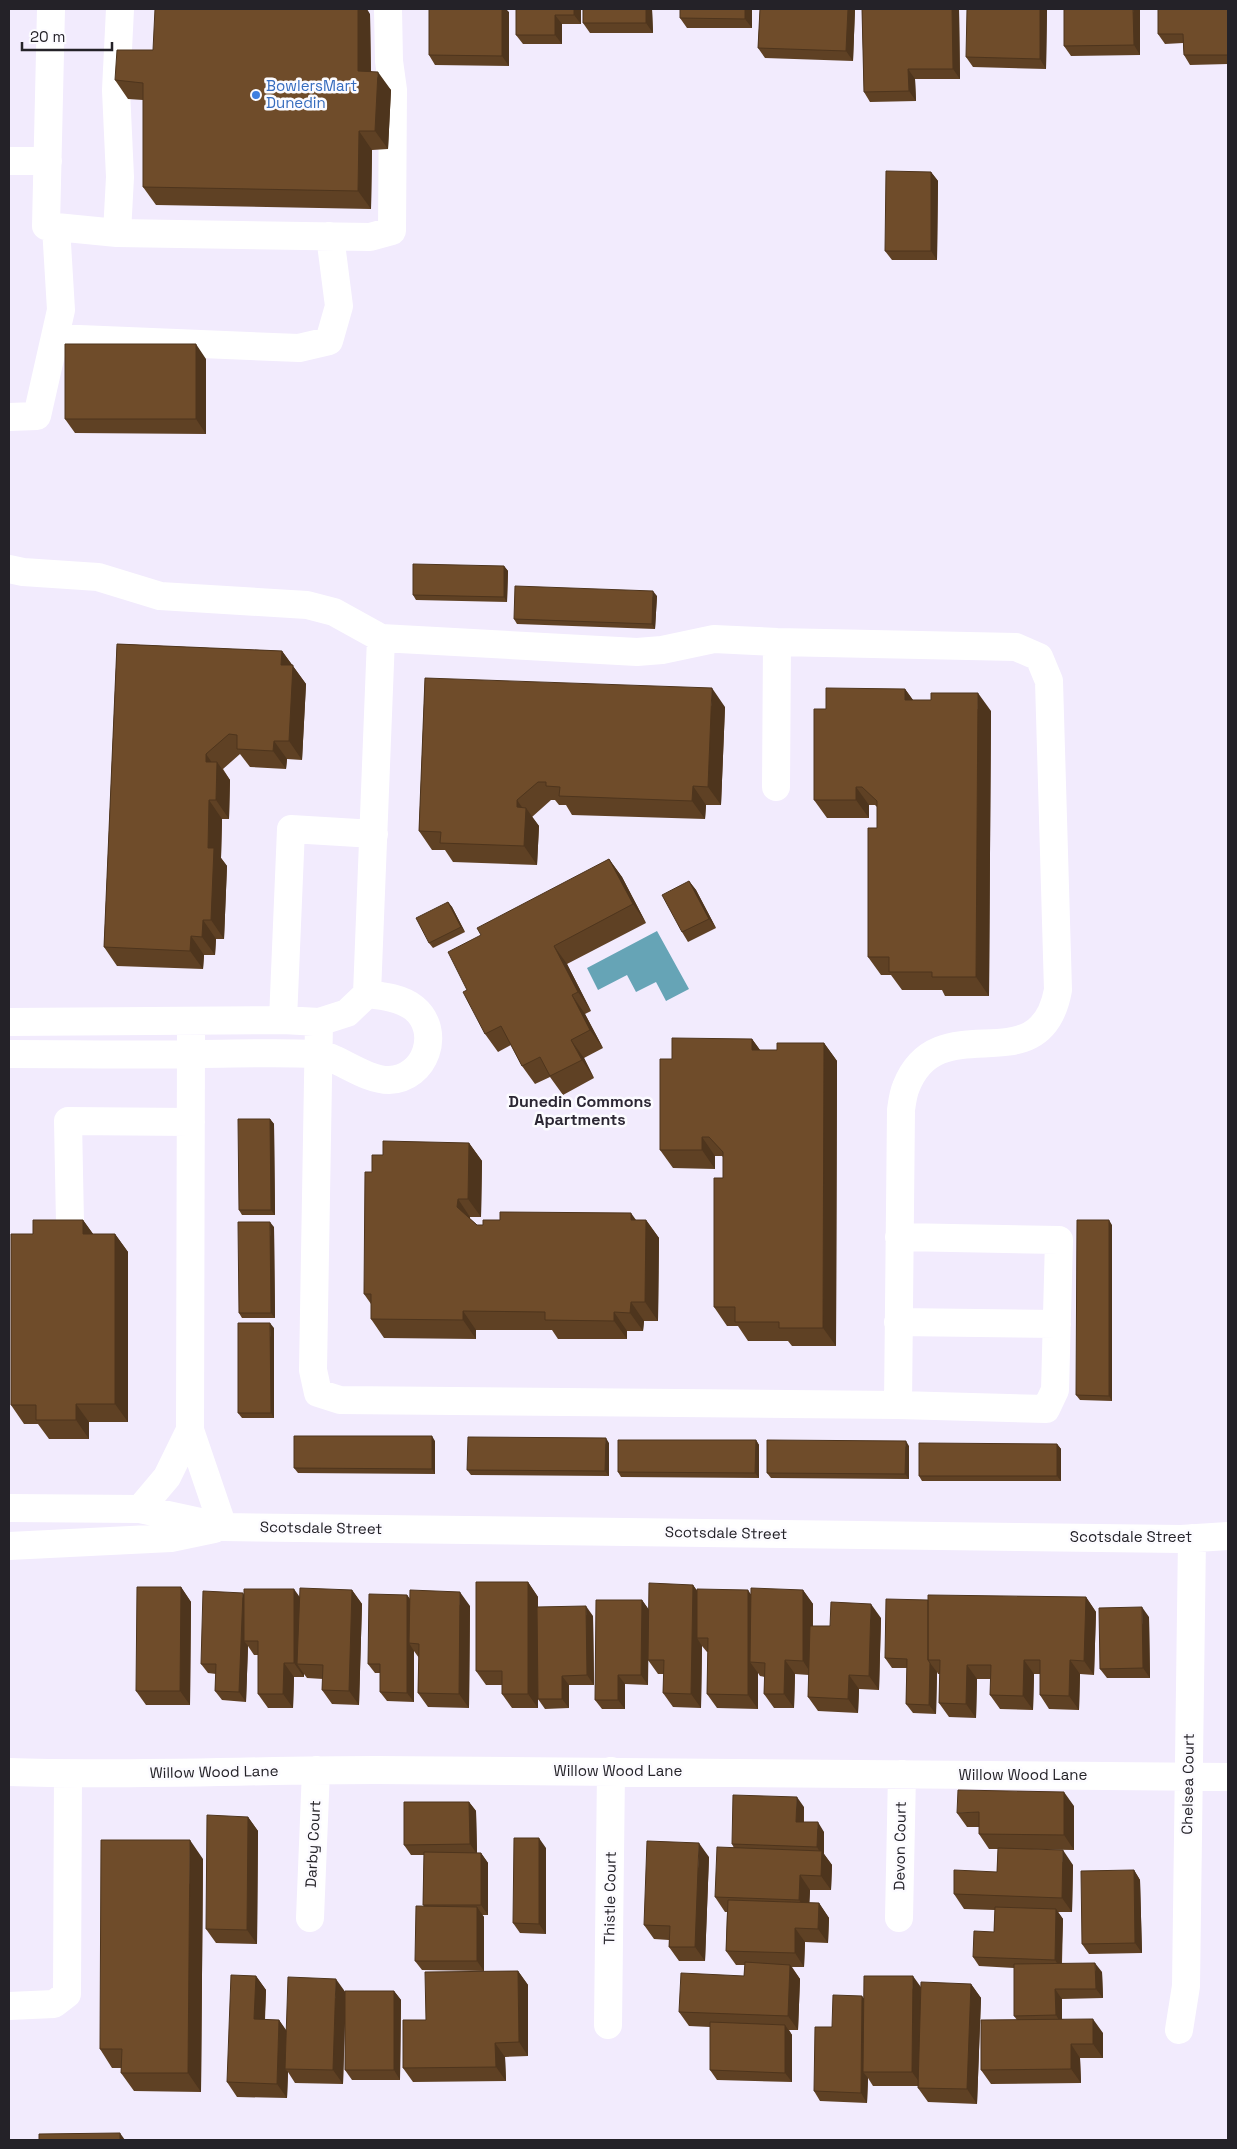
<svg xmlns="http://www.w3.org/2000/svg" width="1237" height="2149" font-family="'Space Grotesk',sans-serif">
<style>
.water{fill:#66a4b6}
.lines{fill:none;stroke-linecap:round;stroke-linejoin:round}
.minor{stroke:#fff;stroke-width:28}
.wall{fill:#5f4124}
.shaded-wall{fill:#4e351d}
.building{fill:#6f4c2a;stroke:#4e351d}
.shop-dot{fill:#3f7fe0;stroke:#fcfbff;stroke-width:2}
.labels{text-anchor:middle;stroke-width:5;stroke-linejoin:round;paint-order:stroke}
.shop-label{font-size:15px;fill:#366cbe;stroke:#fcfbff;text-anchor:start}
.street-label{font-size:15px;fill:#242228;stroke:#fcfbff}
.neighbourhood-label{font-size:16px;font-weight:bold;fill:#2c2734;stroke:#fcfbff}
</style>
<rect width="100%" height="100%" fill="#f2ebfd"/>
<!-- water -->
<path class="water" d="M657,931L689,989L666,1001L656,982L636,992L627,975L598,990L587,968Z"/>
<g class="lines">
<!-- minor -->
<path class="minor" d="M51,9L46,226L117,233L120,177L116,90L120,9
M9,161H48
M117,233L370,237L392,231L393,90L389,61L388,9
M55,338L299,348L329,341L339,306L330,236
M9,417L37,416L61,310L56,227
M9,569L23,572L98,577L160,596L307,605L334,612L381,638L637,652L662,650L714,639L777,642L1016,647L1039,657L1049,681L1058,990C1040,1088 939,1002 906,1087C903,1094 902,1103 901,1110L898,1405L340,1400L318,1393L313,1370L319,1022
M776,787L777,642
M283,1020L291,829L374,834
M9,1022L283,1020L319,1022L347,1013L367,994L381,638
M191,1036L190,1430L223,1527
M9,1054C70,1054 132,1055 194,1054C234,1054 275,1052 315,1054C335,1054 363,1080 389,1080C426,1079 442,1031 414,1008C401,998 383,996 367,994
M70,1223L68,1121L191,1122
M898,1322L1057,1324
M898,1405L1046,1409L1055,1390L1059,1240L899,1237
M9,1508L140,1509L223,1527L1181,1539L1228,1536
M140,1509L167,1477L190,1430
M9,1546L171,1538L214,1529
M9,1772C131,1776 254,1770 376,1770C660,1771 944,1772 1228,1777
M310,1918L316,1770
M899,1918L902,1774
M9,2006L54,2004L67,1994L68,1774
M608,2025L611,1771
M1179,2030L1186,1986L1192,1538"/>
</g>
<!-- wall -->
<path class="wall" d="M516,9H581V24H562V44H523L516,35Z
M583,9H652L653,33H590L583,23Z
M752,9V28H687L680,18Z
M760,9H855L853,61L765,58L758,48Z
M862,9H959L960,79H915L916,101L870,102L864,92Z
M1047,9L1046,69L973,67L966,57Z
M1140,9V55L1071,56L1064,46Z
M1228,9V64L1190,65L1184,55L1183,43L1165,44L1158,34Z
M509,12V66L435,65L429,55Z
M370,14L371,71L391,90L388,149L372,150L371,209L156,205L143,187V100L128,99L115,80L153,50Z
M931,172L938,181L937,260H892L885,251Z
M206,359V434L75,433L65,419Z
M504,566L508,571L507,602L416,600L413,595Z
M657,596L655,629L517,624L514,619Z
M117,644L282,651L306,684L302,760L287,759L286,769L250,767L240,754L223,769L230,780L229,819H222L221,858L227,866L224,939H216L215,955H204L203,969L117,966L104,947Z
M425,678L725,707L721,805H706L705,819L572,815L566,805H559L555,800H551L532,817L539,826L537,865L453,862L445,850H432L419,831Z
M905,689L913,700L991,711L989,996H945L942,990H902L891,975H881L868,957L877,828V807L875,805H869V818H827L814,800L826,709Z
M609,859L622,877L646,923L567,964L591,1011L585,1014L603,1048L584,1058L594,1078L563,1095L550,1077L535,1084L522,1066L511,1045L498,1052L485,1034L467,990L481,935Z
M689,881L696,890L716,928L688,942L682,932Z
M448,902L452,907L465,932L433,948L429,943Z
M752,1039L760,1050H777L824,1043L837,1061L836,1346H792L788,1341H748L738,1326H727L714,1307L723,1178V1157L722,1156H715V1169L673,1168L660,1150L672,1059Z
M270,1119L274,1124L275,1215H242L239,1210Z
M469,1143L482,1161L481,1217H470V1219L477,1225H483L646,1220L659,1238L658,1321H644L643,1331H627V1339H558L552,1330H476V1339L384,1338L371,1319V1304L364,1294L372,1172L383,1155Z
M83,1220L93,1234H115L128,1252V1422H89V1439H49L38,1424H24L11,1405Z
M1112,1225V1401L1080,1400L1076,1395Z
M274,1227L275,1318H242L239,1313Z
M274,1328V1418H242L238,1413Z
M756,1440L759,1445V1478L621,1477L618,1472Z
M435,1441V1474L298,1473L294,1468Z
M609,1443V1476L471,1475L467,1470Z
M1057,1444L1061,1449V1481H922L919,1476Z
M909,1446V1479L771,1478L767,1473Z
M528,1582L538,1597V1607L593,1616L594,1685H569V1708L545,1709L538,1699V1678V1708H512L502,1694V1685H486L476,1671Z
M693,1585L697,1591L751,1594L803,1590L813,1604V1626H830L881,1618L879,1690L859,1689L858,1713L818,1711L808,1697L809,1675L795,1674L794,1708H774L764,1694L765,1677L760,1676L758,1673V1709L717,1708L707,1694L708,1652H707L702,1646L701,1708L673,1707L663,1693L664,1674H658L648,1660V1685L625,1684V1709H602L595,1700L642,1600L649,1610Z
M181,1587L191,1602L190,1705H146L136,1691Z
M352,1590L362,1604L359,1705L332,1704L322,1690L323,1679L307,1678L304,1674V1677H294L293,1708H268L258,1694V1655H254L248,1646L246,1702L222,1700L215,1691L216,1674L208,1673L201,1664L244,1595L299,1597Z
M407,1595L410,1599L470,1606L469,1708L428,1707L418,1693L419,1658L414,1651V1702L387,1701L380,1692V1673H375L368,1664Z
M1086,1597L1096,1612L1094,1675L1080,1674L1079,1710L1049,1709L1040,1695V1674H1034L1033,1710L1000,1709L990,1695L991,1679H977L976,1718L949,1717L939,1703L940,1674H938L937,1672L936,1714L913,1713L906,1704L907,1668H892L885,1658L928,1600Z
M1149,1617L1150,1678H1107L1100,1669Z
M469,1802L476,1811L477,1853H481L488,1863V1915H482L484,1917V1971L422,1970L415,1961L424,1906L423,1905L424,1855H411L404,1845Z
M1074,1806V1850L1017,1849L1073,1865L1072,1912H1058L1063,1919L1062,1963L1102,1972L1103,1998L1062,1999V2019L1103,2033V2058H1080L1081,2083L991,2084L981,2070L1017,2020L1014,2016V1968L979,1966L973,1957L994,1932L995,1910L964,1909L954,1894L997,1872L998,1849H989L979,1834V1827H967L957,1813Z
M804,1807V1822L824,1832V1854L832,1865L831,1890H810L809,1903H819L829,1918L828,1943L805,1942L804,1967H792L800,1979L798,2030H789L792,2035V2082L717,2080L710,2070V2027L689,2026L679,2012L744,1976L745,1965H736L726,1951L727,1912H725L715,1897L734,1848L732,1844Z
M248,1817L258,1831L257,1944L216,1943L206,1929Z
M546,1848V1934L520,1933L513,1923Z
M709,1857L705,1961H679L669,1947V1940L654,1939L644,1925Z
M203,1859L201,2092L134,2091L121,2073V2068H112L100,2049Z
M1134,1870L1140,1880L1142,1953L1089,1954L1082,1944Z
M518,1971L528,1985V2056L505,2057L506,2081L413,2082L403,2068L426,2020Z
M256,1976L266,1990L265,2020H279L286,2031L345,1992L394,1991L401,2000L400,2080H352L345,2070V2010L343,2084L295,2083L288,2072L287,2098L237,2097L227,2082Z
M971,1984L981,1998L977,2104L928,2102L918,2088V2086H873L868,2078L867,2103L820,2101L814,2091L832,2027L864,1998L921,1987Z"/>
<!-- shaded-wall -->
<path class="shaded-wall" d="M358,9H367L370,14L371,89L358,71Z
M502,9H506L509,12V66L502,56Z
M574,9H581V24L574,15Z
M646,9H652L653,33L646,23Z
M745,9H752V28L745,19Z
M848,9H855L853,61L846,51Z
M952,9H959L960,79L953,69Z
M1040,9H1047L1046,69L1040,59Z
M1133,9H1140V55L1134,45Z
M555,15L562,24V44L555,35Z
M908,69L915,79L916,101L909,91Z
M378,72L391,90L388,149L375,131Z
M359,131L372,150L371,209L358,191Z
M931,172L938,181L937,260L931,251Z
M196,344L206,359V434L196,419Z
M504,566L508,571L507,602L504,597Z
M653,591L657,596L655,629L652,624Z
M282,651L306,684L302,760L289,741L281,665Z
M712,688L725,707L721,805L708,787Z
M905,689L918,707L905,700Z
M978,693L991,711L989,996L976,977Z
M274,741L287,759L286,769L273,751Z
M206,754L217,770V762L230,780L229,819L216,800L206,762Z
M693,786L706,805L705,819L692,801Z
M856,787L869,805V818L856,800Z
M209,800L222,819L221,858L227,866L224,939L211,920L208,848Z
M517,800L526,813V808L539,826L537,865L524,846L517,807Z
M609,859L622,877L646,923L633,904Z
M689,881L696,890L716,928L709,919Z
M448,902L452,907L465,932L461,927Z
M203,920L216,939L215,955L202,937Z
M191,936L204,955L203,969L190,951Z
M554,946L567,964L591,1011L578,992Z
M572,995L585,1014L603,1048L590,1030Z
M752,1039L765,1057L752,1050Z
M571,1040L584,1058L594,1078L582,1060Z
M824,1043L837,1061L836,1346L823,1328Z
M270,1119L274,1124L275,1215L271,1210Z
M702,1137L715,1156V1169L702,1150Z
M469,1143L482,1161L481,1217L468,1199Z
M458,1199L470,1217V1225L457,1207Z
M631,1213L644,1231L631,1220Z
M83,1220L96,1238L83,1234Z
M646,1220L659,1238L658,1321L645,1302Z
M1109,1220L1112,1225V1401L1109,1396Z
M270,1222L274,1227L275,1318L271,1313Z
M115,1234L128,1252V1422L115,1404Z
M631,1302L644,1321L643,1331L630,1313Z
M463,1311L476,1330V1339L463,1320Z
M614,1312L627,1331V1339L614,1321Z
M270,1323L274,1328V1418L271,1413Z
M76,1404L89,1422V1439L76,1420Z
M432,1436L435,1441V1474L432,1469Z
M606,1438L609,1443V1476L605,1471Z
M756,1440L759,1445V1478L755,1473Z
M906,1441L909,1446V1479L905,1474Z
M1057,1444L1061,1449V1481L1057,1476Z
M528,1582L538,1597V1708L528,1694Z
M693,1585L703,1599L697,1638L702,1646L701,1708L691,1694Z
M181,1587L191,1602L190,1705L180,1691Z
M294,1589L304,1603L297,1664L304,1674V1677L294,1663Z
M352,1590L362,1604L359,1705L349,1691Z
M748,1590L758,1605L750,1662L758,1673V1709L748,1695Z
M803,1590L813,1604L812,1675L803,1661Z
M460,1592L470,1606L469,1708L459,1694Z
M243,1593L249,1603L244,1641L248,1646L246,1702L239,1692Z
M407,1595L414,1605L409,1643L414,1651V1702L407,1693Z
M1086,1597L1096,1612L1094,1675L1084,1661Z
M642,1600L649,1610L648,1685L641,1675Z
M871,1604L881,1618L879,1690L869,1676Z
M586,1606L593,1616L594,1685L587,1675Z
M1142,1607L1149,1617L1150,1678L1143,1668Z
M785,1660L795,1674L794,1708L784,1694Z
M1024,1660L1034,1674L1033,1710L1023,1696Z
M1070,1660L1080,1674L1079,1710L1069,1696Z
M284,1663L294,1677L293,1708L283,1694Z
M930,1663L937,1672L936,1714L929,1705Z
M967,1665L977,1679L976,1718L966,1704Z
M618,1675L625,1684V1709L618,1700Z
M849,1675L859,1689L858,1713L848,1699Z
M562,1676L569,1685V1708L562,1699Z
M1064,1792L1074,1806V1850L1064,1835Z
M797,1797L804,1807L803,1832L796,1822Z
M469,1802L476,1811L477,1854L470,1844Z
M248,1817L258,1831L257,1944L247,1930Z
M818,1822L824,1832V1854L832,1865L831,1890L821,1876V1854L817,1847Z
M539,1838L546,1848V1934L539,1924Z
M190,1840L203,1859L201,2092L188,2073Z
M699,1843L709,1857L705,1961L695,1947Z
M1063,1850L1073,1865L1072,1912L1062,1898Z
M481,1853L488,1863V1915L481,1905Z
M1134,1870L1140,1880L1142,1953L1135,1943Z
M800,1875L810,1890L809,1915L799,1900Z
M819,1903L829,1918L828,1943L818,1929Z
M477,1907L484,1917V1971L477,1961Z
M1056,1909L1063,1919L1061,1969L1055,1960Z
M795,1928L805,1942L804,1967L795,1953Z
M1095,1963L1102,1972L1103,1998L1096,1989Z
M790,1965L800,1979L798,2030L788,2016Z
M518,1971L528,1985V2056L519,2042Z
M256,1976L266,1990L264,2033L254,2019Z
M913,1976L923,1990L922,2086L912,2072Z
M336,1979L346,1993L343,2084L333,2070Z
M971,1984L981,1998L977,2104L967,2089Z
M1055,1989L1062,1999V2025L1056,2015Z
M394,1991L401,2000L400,2080L394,2070Z
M862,1996L869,2005L863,2072L868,2078L867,2103L861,2093Z
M1093,2019L1103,2033V2058L1093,2044Z
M279,2020L289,2034L285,2069L288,2072L287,2098L277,2084Z
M785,2025L792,2035V2082L785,2073Z
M495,2043L505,2057L506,2081L496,2067Z
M1071,2044L1080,2058L1081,2083L1071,2069Z
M120,2133L125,2140H120Z"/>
<!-- building -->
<path class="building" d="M155,9H358V71L378,72L375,131H359L358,191L143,187V83L115,80L117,50H153Z
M429,9H502V56L429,55Z
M516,9H574V15H555V35H516Z
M583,9H646V23H583Z
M680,9H745V19L680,18Z
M760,9H848L846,51L758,48Z
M862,9H952L953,69H908L909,91L864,92Z
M967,9H1040V59L966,57Z
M1064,9H1133L1134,45L1064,46Z
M1158,9H1228V55H1184L1183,34H1158Z
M886,171L931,172V251H885Z
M65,344H196V419H65Z
M413,564L504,566V597L413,595Z
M515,586L653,591L652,624L514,619Z
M117,644L282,651L281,665H293L289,741H274L273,751L237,749V735L229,734L206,754V762H217L216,800H209L208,848H214L211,920H203L202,937L191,936L190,951L104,947Z
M425,678L712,688L708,787L693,786L692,801L559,796L560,787L546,786V782H538L517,800V807L526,808L524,846L440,843L441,832L419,831Z
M826,688L905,689V700H931V693H978L976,977H932V972H889V957H868V828H877V801L862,787H856V800H814V709H826Z
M609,859L633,904L554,946L578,992L572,995L590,1030L571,1040L582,1060L550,1076L540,1057L522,1066L501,1026L485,1034L463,992L467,990L448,952L481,935L477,928Z
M689,881L709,919L682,932L662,895Z
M448,902L461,927L429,943L416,918Z
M672,1038L752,1039V1050H777V1043H824L823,1328H779V1322H735V1307H714V1178H723V1152L709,1137H702V1150H660V1059H672Z
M238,1119H270L271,1210H239Z
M383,1141L469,1143L468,1199H458L457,1207L477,1225H483V1220H500V1212L631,1213V1220H646L645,1302H631L630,1313L614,1312V1321L545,1320V1312L463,1311V1320L371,1319V1294H364L365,1172H372V1155H383Z
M33,1220H83V1234H115V1404H76V1420H36V1405H11V1234H33Z
M1077,1220H1109V1396L1076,1395Z
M238,1222H270L271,1313H239Z
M238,1323H270L271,1413H238Z
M294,1436H432V1469L294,1468Z
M468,1437L606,1438L605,1471L467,1470Z
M618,1440H756L755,1473L618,1472Z
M767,1440L906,1441L905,1474L767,1473Z
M919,1443L1057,1444V1476H919Z
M476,1582H528V1694H502V1671H476Z
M649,1583L693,1585L691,1694L663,1693L664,1660H648Z
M137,1587H181L180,1691H136Z
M300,1588L352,1590L349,1691L322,1690L323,1665L297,1664Z
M751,1588L803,1590V1661L785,1660L784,1694H764L765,1663L750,1662Z
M244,1589H294V1663H284L283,1694H258V1641H244Z
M697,1589L748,1590V1695L707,1694L708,1638H697Z
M410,1590L460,1592L459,1694L418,1693L419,1644L409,1643Z
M203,1591L243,1593L239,1692L215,1691L216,1664H201Z
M369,1594L407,1595V1693L380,1692V1664H368Z
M928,1595L1086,1597L1084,1661L1070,1660L1069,1696L1040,1695V1660H1024L1023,1696L990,1695L991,1665H967L966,1704L939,1703L940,1660H928Z
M886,1599L928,1600V1660L930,1663L929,1705L906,1704L907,1659L885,1658Z
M596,1600H642L641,1675H618V1700H595Z
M831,1602L871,1604L869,1676L849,1675L848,1699L808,1697L810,1626H830Z
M586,1606L587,1675L562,1676V1699H538L537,1607Z
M1142,1607L1143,1668L1100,1669L1099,1608Z
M958,1790L1064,1792V1835L979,1834V1812L957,1813Z
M733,1795L797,1797L796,1822H818L817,1847L732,1844Z
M404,1802H469L470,1844L404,1845Z
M207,1815L248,1817L247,1930L206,1929Z
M514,1838H539V1924L513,1923Z
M101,1840H190L188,2073H121L122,2049H100Z
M647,1841L699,1843L695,1947H669L670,1926L644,1925Z
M717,1847L822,1851L821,1876L800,1875L799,1900L715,1897Z
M998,1848L1063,1850L1062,1898L954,1894V1870L997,1872Z
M424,1852L481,1853V1905H423Z
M1134,1870L1135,1943L1082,1944L1081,1871Z
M728,1900L819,1903L818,1929L795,1928V1953L726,1951Z
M416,1906L477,1907V1961H415Z
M995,1907L1056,1909L1055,1960L973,1957L974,1931L994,1932Z
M745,1962L790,1965L788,2016L679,2012L681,1973L744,1976Z
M1095,1963L1096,1989H1055L1056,2015L1014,2016V1964Z
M518,1971L519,2042L495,2043L496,2067L403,2068V2020H426L425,1972Z
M231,1975L256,1976L254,2019L279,2020L277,2084L227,2082Z
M864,1976H913L912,2072H863Z
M288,1977L336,1979L333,2070L285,2069Z
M921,1982L971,1984L967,2089L918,2088Z
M345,1991H394V2070H345Z
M833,1995L862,1996L861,2093L814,2091L815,2027H832Z
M1093,2019V2044H1071V2069L981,2070V2020Z
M710,2022L785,2025V2073L710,2070Z
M120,2133V2140H39V2134Z"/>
<!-- markers -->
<circle class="shop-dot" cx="256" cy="95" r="5"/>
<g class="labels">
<!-- shop labels -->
<g class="shop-label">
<text x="266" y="91">BowlersMart<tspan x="266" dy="17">Dunedin</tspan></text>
</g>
<!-- street labels -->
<g class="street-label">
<text transform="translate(321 1528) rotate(1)" y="5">Scotsdale Street</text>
<text transform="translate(726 1533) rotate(1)" y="5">Scotsdale Street</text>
<text x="1131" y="1542">Scotsdale Street</text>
<text x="618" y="1776">Willow Wood Lane</text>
<text transform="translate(214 1772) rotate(-1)" y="5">Willow Wood Lane</text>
<text x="1023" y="1780">Willow Wood Lane</text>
<text transform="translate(1188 1784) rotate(-89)" y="5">Chelsea Court</text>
<text transform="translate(313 1844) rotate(-87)" y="5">Darby Court</text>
<text transform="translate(900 1846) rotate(-89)" y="5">Devon Court</text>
<text transform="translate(610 1898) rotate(-89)" y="5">Thistle Court</text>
</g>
<!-- neighbourhood labels -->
<g class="neighbourhood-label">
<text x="580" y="1107">Dunedin Commons<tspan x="580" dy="18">Apartments</tspan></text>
</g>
</g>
<!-- border -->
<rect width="1237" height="2149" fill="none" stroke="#242228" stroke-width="20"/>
<!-- scale -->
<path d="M22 42v8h90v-8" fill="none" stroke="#242228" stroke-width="2.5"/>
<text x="30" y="42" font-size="15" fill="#242228" stroke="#fcfbff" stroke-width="4" paint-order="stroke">20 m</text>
</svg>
